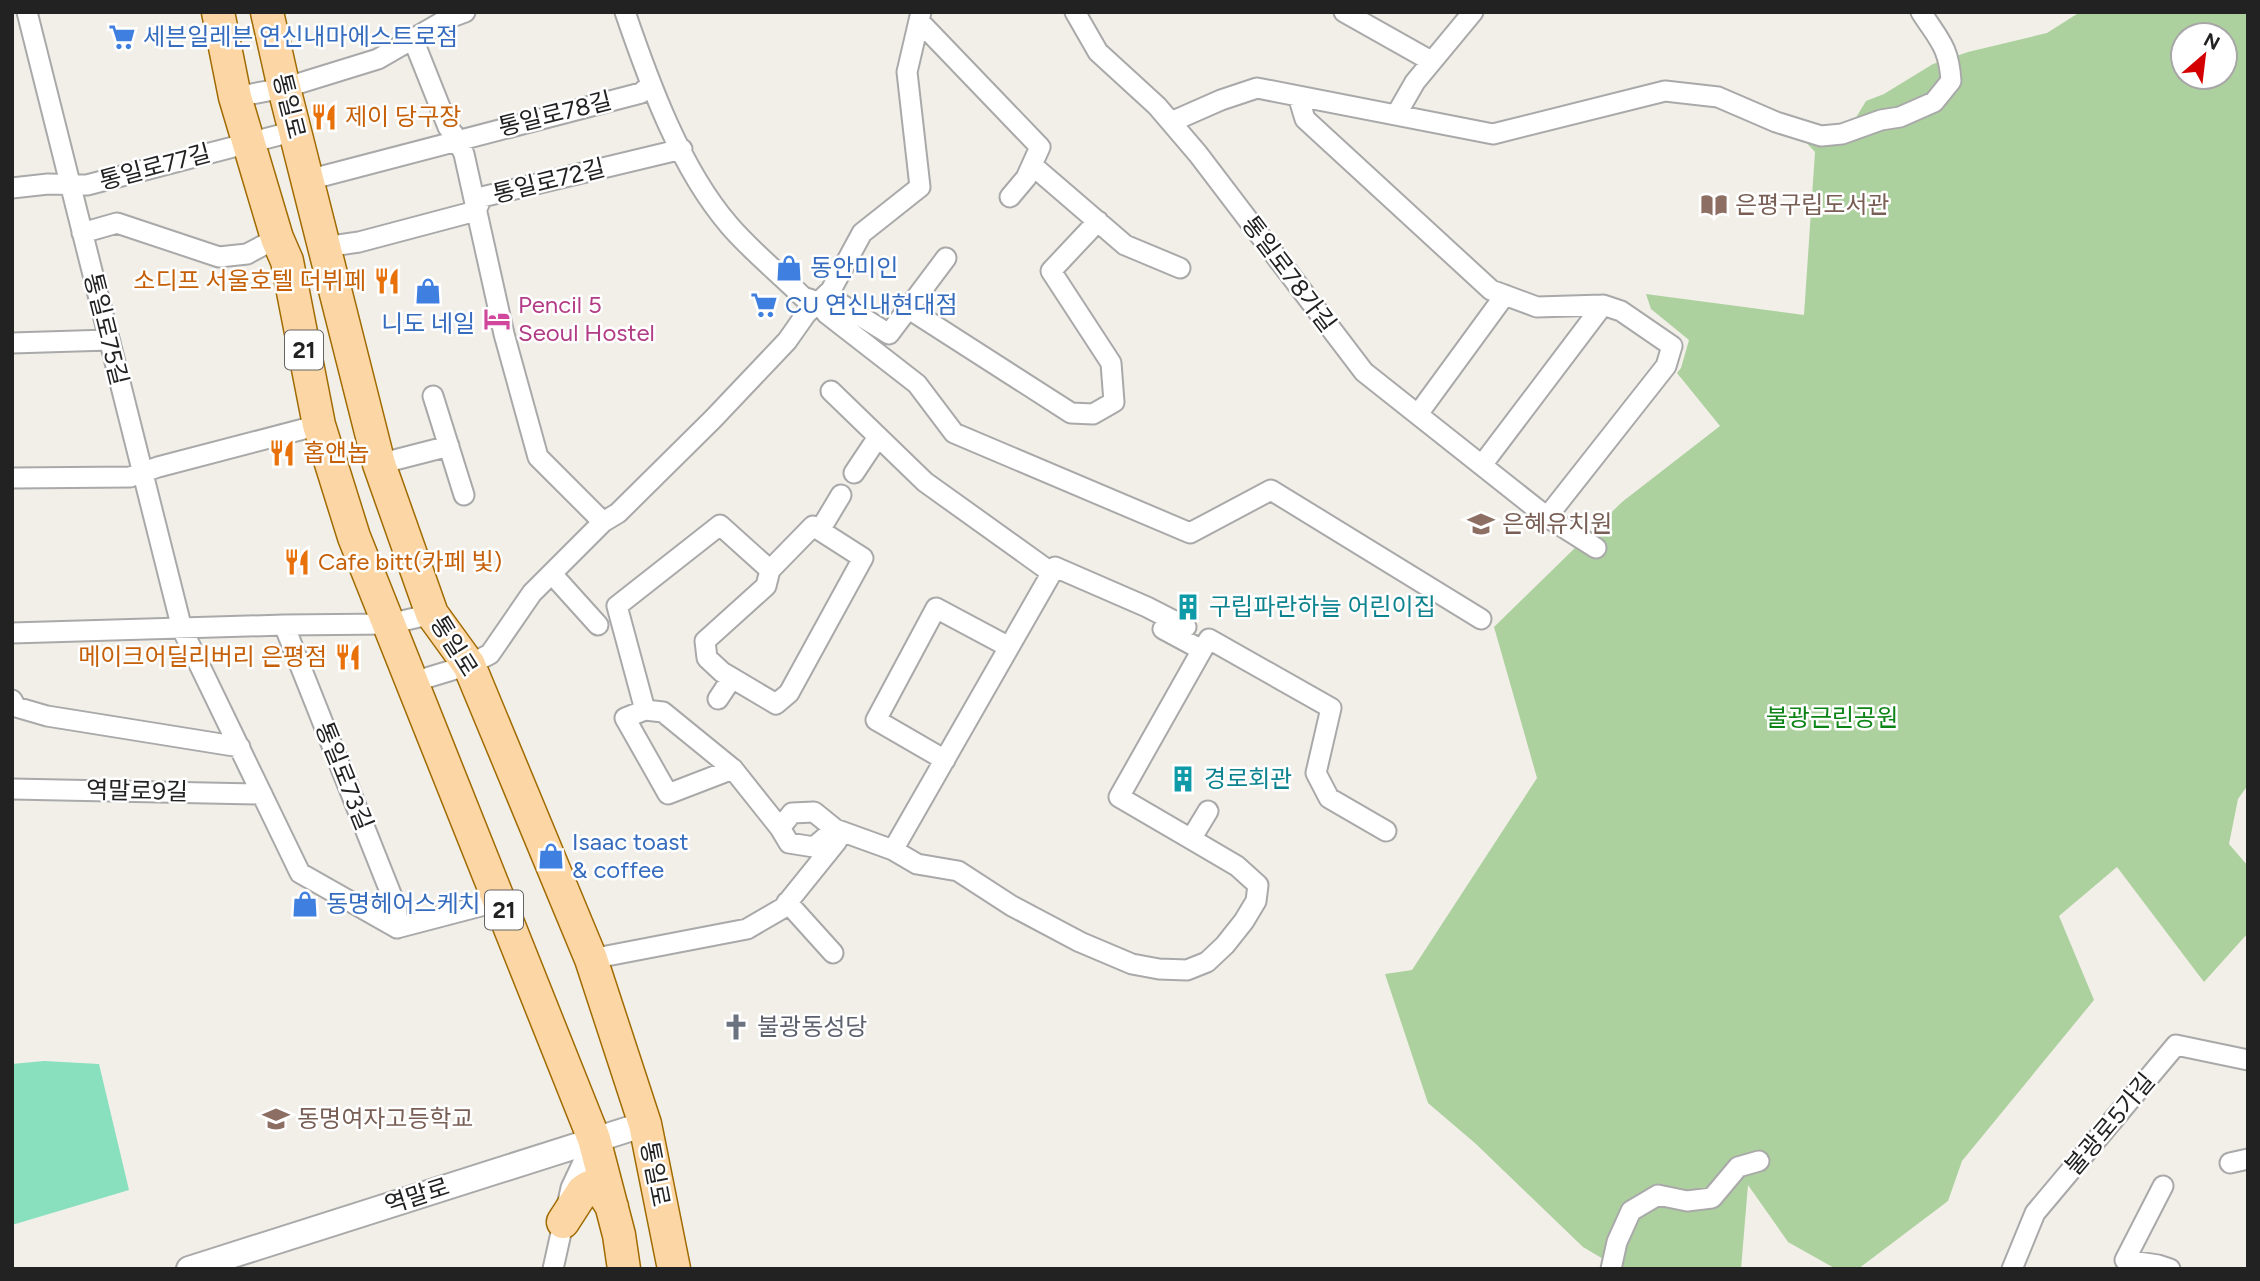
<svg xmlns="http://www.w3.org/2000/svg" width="2260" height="1281" font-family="Figtree,'Noto Sans KR',sans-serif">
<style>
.forest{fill:#add19e;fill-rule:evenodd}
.pitch{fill:#88e0be}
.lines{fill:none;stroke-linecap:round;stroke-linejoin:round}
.minor-casing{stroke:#a9a9a9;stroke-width:23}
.tertiary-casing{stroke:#a9a9a9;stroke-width:28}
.primary-casing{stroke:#a06b00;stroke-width:35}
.minor{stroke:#fff;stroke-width:19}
.tertiary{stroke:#fff;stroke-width:24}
.primary{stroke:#fcd6a4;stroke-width:32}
.labels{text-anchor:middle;stroke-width:5;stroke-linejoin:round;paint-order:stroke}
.shield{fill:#fff;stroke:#646464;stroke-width:2}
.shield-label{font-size:23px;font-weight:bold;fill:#222}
.shop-label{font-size:24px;fill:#366cbe;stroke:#fff;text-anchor:start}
.street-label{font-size:24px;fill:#222;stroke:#fff}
.food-label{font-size:24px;fill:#c56008;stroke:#fff;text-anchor:start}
.education-label{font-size:24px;fill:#785e54;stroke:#fff;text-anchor:start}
.hotel-label{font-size:24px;fill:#b23c85;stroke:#fff;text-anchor:start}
.culture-label{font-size:24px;fill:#0d838f;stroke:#fff;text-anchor:start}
.park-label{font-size:24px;fill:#0c8416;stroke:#fff}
.worship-label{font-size:24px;fill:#5b616d;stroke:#fff;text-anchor:start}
</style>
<rect width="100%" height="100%" fill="#f2efe9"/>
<!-- forest -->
<path class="forest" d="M2080,12H2248V785L2238,799L2229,844L2248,866V933L2204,982L2117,867L2059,916L2094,1000L1962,1161L1948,1201L1858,1269H1836L1788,1242L1748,1185L1741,1269H1620L1583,1247L1476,1144L1428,1103L1385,974L1412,970L1537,778L1494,627L1622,502L1720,426L1677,373L1681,368L1689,340L1651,309L1646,294L1804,315L1815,152L1803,139L1849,129L1866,101L1884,94L1933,64L1968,52L2047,33ZM2183,35H2225V77H2183Z"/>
<!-- pitch -->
<path class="pitch" d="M44,1061L99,1064L129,1190L12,1225V1064Z"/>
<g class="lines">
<!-- minor casing -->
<g class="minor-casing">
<path id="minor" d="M27,12L182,629L300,873L397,928L500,901
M625,12C649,82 680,168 729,225C751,251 779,273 803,297L818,302L827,314L917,384L954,433L1190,533L1271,490L1481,619
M1075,12L1098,52L1157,106L1198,154L1364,372L1547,517L1596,548
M1344,12L1431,61
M919,21L1040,147L1026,178L1010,197
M413,39L448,127L457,139L464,154L504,334L538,457L603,522
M1298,96L1305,119L1491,290L1537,307L1603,305L1621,311L1672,346L1666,366L1547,517
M235,97L284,88L378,59L449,18L465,12
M1396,115L1415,82L1473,12
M1171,122L1221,100L1257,88L1493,134L1665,91L1718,97L1776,122L1821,136L1842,134L1881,120L1900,117L1934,102L1951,81C1949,47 1939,40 1921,12
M1032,165L1125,245L1180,268
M308,180L641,93L650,85
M12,188L48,184L87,185L295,131
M476,211L482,197L682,149
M82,233L117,223L219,257L247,254L277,238
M325,247L359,242L476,211
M818,302L836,301L889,334L946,258
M909,309L1071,413L1093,414L1114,402L1111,363L1051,271L1098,221
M12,343L109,340
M831,391L925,482L1052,573
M433,396L464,495
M1418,414L1505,295
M379,464L449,446
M1482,465L1603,305
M854,473L878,437
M12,478L130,477L158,467L319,425
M820,530L841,495
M552,574L598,625
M284,625L397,909V928
M1163,629L1202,650L1119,797L1191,839
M12,633L284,625L389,624L432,614
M1202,650L1209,639L1331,708L1316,773L1329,798L1386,831
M413,682L469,665L490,654L532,593L603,522L618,513L713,419L787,341L806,314L831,290L862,233L920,187L907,72L921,12
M718,699L732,678
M12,700L16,707L47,716L240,747
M645,710L617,606L720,525L770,570L766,586L705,641L707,658L722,672L776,704L789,693L863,558L813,526L770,570
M945,760L876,720L936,608L1009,647
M733,769L663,712L645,710L625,718L668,794L733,769L780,828
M12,789L262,794
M893,850L1055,567L1147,607L1186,627
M787,902L833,953
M591,959L747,929L783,908L837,841L835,829L814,812L792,813L780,828L789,843L814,847L835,829L893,850L917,864L958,871L1012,906L1080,942L1132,964L1159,969L1187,970L1207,962L1225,945L1244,921L1256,901L1258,885L1237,866L1191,839L1208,811
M2230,1163L2248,1159
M2163,1186L2125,1260L2158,1265L2170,1269
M553,1269L571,1188L594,1139
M1611,1269L1617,1242L1631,1211L1658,1195L1687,1201L1712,1198L1738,1167L1759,1161
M2012,1269L2035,1213L2176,1045L2248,1060"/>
</g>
<!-- tertiary casing -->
<g class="tertiary-casing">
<path id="tertiary" d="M189,1269L645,1124"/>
</g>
<!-- primary casing -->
<g class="primary-casing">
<path id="primary" d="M218,12L235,97L277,238L287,261L319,425L354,537L594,1139L619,1235L624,1269
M267,12L284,88L379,464L432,614L469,665L591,959L645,1124L674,1269
M563,1222L583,1191L589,1187C602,1188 605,1196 612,1207"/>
</g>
<!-- minor -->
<use href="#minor" class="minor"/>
<!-- tertiary -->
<use href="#tertiary" class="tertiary"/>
<!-- primary -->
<use href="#primary" class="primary"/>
</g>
<!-- icons -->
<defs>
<g id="supermarket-bare" transform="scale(2.1)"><path d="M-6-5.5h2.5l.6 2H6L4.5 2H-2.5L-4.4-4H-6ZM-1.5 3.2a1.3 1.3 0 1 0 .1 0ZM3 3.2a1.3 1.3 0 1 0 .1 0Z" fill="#3f7fe0" stroke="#fff" stroke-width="2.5" paint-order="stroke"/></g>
<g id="restaurant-bare" transform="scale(2.1)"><path d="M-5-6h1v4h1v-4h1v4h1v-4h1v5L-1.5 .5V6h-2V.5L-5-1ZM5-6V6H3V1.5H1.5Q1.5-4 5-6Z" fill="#e8710a" stroke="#fff" stroke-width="2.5" paint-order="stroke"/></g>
<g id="library-bare" transform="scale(2.1)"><path d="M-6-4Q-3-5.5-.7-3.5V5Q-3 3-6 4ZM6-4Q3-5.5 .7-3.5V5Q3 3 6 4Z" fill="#8d6e63" stroke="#fff" stroke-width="2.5" paint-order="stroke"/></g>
<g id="shop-bare" transform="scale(2.1)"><path d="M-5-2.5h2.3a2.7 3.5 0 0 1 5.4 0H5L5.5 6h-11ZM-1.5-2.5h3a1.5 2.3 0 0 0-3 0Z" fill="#3f7fe0" stroke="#fff" stroke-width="2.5" paint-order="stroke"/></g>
<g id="hotel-bare" transform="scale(2.1)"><path d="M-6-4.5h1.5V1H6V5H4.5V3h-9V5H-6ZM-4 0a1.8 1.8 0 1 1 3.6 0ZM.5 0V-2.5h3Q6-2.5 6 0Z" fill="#d1479c" stroke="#fff" stroke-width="2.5" paint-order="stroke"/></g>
<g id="school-bare" transform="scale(2.1)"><path d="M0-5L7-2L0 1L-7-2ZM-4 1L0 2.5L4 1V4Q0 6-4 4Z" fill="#8d6e63" stroke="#fff" stroke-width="2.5" paint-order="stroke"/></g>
<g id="building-bare" transform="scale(2.1)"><path d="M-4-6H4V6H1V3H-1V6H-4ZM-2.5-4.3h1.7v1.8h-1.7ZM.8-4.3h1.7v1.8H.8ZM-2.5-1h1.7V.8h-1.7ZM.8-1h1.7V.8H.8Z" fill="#0f9aa8" stroke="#fff" stroke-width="2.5" paint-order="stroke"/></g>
<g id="church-bare" transform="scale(2.1)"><path d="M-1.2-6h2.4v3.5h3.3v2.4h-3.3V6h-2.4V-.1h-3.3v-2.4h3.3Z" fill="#6b7280" stroke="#fff" stroke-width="2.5" paint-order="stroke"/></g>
</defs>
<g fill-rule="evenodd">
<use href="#supermarket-bare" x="122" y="37"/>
<use href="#restaurant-bare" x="324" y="117"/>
<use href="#library-bare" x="1714" y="205"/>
<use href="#shop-bare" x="789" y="268"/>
<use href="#restaurant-bare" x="387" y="281"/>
<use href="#shop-bare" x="428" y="291"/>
<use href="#supermarket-bare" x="764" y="305"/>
<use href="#hotel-bare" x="497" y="319"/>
<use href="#restaurant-bare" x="282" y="453"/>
<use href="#school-bare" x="1481" y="524"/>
<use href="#restaurant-bare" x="297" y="562"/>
<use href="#building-bare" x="1188" y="607"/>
<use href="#restaurant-bare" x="348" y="657"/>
<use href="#building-bare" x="1183" y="779"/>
<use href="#shop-bare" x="551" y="856"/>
<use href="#shop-bare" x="305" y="904"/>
<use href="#church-bare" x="736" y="1027"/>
<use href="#school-bare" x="276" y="1119"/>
</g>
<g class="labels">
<!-- shield labels -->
<g class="shield">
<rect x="285" y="330.5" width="38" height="39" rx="5"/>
<rect x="485" y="890.5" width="38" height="39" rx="5"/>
</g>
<g class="shield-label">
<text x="304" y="358">21</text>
<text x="504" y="918">21</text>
</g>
<!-- shop labels -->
<g class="shop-label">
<text x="143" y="45">세븐일레븐 연신내마에스트로점</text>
<text x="810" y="276">동안미인</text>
<text x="785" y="313">CU 연신내현대점</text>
<text x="428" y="332" text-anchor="middle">니도 네일</text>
<text x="572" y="850">Isaac toast<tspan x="572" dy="28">&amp; coffee</tspan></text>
<text x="326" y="912">동명헤어스케치</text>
</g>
<!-- street labels -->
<g class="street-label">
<text transform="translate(289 106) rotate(76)" y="8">통일로</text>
<text transform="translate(555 114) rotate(-14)" y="8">통일로78길</text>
<text transform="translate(155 167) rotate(-15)" y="8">통일로77길</text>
<text transform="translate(549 181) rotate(-14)" y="8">통일로72길</text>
<text transform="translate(1289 274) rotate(53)" y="8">통일로78가길</text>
<text transform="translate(106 329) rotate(76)" y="8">통일로75길</text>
<text transform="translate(454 646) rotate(58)" y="8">통일로</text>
<text transform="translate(344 776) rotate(68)" y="8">통일로73길</text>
<text transform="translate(137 791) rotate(1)" y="8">역말로9길</text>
<text transform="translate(2110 1124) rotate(-50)" y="8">불광로5가길</text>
<text transform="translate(655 1174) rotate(79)" y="8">통일로</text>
<text transform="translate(417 1196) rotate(-18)" y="8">역말로</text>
</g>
<!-- food labels -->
<g class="food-label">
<text x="345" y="125">제이 당구장</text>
<text x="366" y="289" text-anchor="end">소디프 서울호텔 더뷔페</text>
<text x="303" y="461">홉앤놉</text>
<text x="318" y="570">Cafe bitt(카페 빛)</text>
<text x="327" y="665" text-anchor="end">메이크어딜리버리 은평점</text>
</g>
<!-- education labels -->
<g class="education-label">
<text x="1735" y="213">은평구립도서관</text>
<text x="1502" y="532">은혜유치원</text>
<text x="297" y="1127">동명여자고등학교</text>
</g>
<!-- hotel labels -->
<g class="hotel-label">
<text x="518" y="313">Pencil 5<tspan x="518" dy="28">Seoul Hostel</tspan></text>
</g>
<!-- culture labels -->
<g class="culture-label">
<text x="1209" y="615">구립파란하늘 어린이집</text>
<text x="1204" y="787">경로회관</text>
</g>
<!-- park labels -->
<g class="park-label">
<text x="1832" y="726">불광근린공원</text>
</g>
<!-- worship labels -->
<g class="worship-label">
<text x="757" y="1035">불광동성당</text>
</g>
</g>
<!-- border -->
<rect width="2260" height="1281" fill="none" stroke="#222222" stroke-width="28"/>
<!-- north arrow -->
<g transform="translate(2204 56) rotate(28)"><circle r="33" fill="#ffffff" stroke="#a7a7a7" stroke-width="2"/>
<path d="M0-5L12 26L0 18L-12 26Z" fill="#d40000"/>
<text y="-10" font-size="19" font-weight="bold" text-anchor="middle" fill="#222222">N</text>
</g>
</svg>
